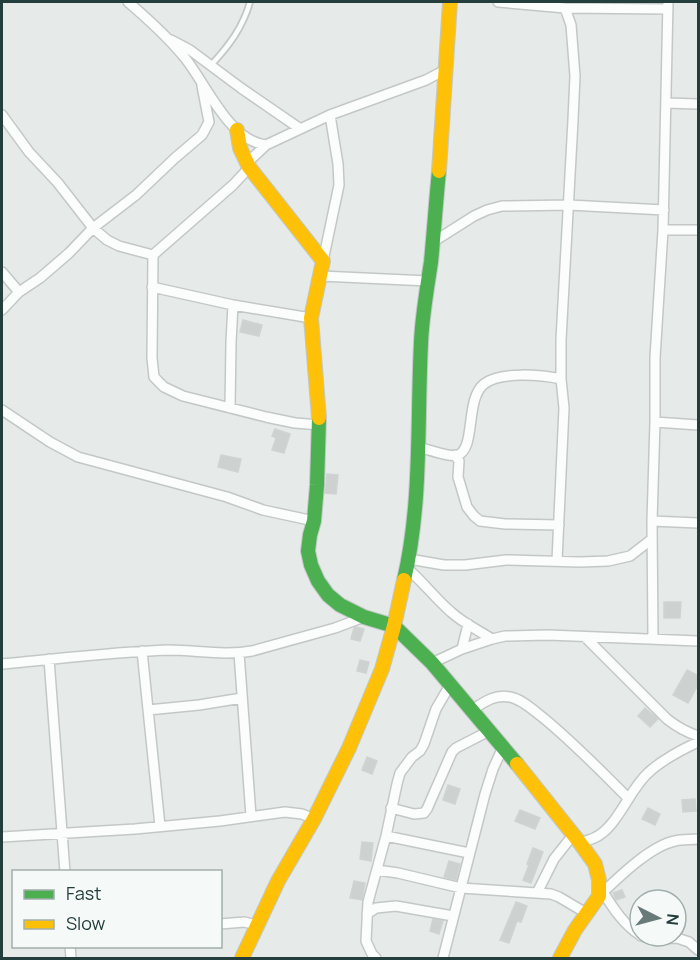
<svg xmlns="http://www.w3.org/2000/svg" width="700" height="960" font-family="Manrope,sans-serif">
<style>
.building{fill:#cdd2d1;stroke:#cfd4d3;stroke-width:1.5}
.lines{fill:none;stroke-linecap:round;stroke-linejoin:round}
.lane-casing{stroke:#c3c8c7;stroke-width:8}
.street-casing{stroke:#c3c8c7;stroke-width:12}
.fast-casing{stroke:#c2c8c7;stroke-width:16}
.slow-casing{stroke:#c2c8c7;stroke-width:16}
.lane{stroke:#fbfcfc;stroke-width:4.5}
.street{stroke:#fbfcfc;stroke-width:9}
.fast{stroke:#4caf50;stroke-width:14}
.slow{stroke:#ffc107;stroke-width:14}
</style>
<rect width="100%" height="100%" fill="#e6ebea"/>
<!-- building -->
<path class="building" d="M243,320L262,325L259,336L240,332Z
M275,429L290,434L284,453L272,450L276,438L272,436Z
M221,455L241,459L238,472L218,467Z
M327,474L338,475L336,494L325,493Z
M664,602H681L680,618H664Z
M356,627L364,629L360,641L351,639L354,628Z
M360,660L369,662L366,673L357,671Z
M687,670L699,676V683L688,703L673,695Z
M645,708L658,719L650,727L638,716Z
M367,757L377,761L372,774L362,770Z
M448,785L460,789L455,804L443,800Z
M695,799L696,811L683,812L682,800Z
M648,808L660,814L655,825L642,819Z
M520,810L540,818L535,829L515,821Z
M362,842L373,843L371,861L360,859Z
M533,848L543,852L531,883L523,880L529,865L527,864Z
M449,861L460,864L456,880L444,877Z
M354,881L365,883L362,900L350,898Z
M622,890L625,897L616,900L613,893Z
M516,902L527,906L521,922L517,921L509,943L500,940Z
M433,919L443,921L439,934L430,931Z"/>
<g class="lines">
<!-- lane casing -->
<g class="lane-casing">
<path id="lane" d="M211,65C229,46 243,27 250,2"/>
</g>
<!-- street casing -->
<g class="street-casing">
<path id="street" d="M128,2C148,19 168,37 185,58C206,84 229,141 266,145L330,115L426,80L445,70
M498,2L565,8L668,9
M171,40L190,50L241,88L299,128
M666,103L698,104
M2,115L29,152L58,183L93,228L107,240L119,246L153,255
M266,145L250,160L247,170L233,185L153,255L152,358L154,377L164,387L183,396L266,417L295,423L320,425
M663,230H698
M433,242L474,216L487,210L502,206L569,205L664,210
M323,261L339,185L338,164L330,115
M2,272L19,292
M321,276L428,281
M152,287L233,305L311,318
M2,310L19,292L40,278L69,253L93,228L136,195L175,158L202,135L209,122L202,86
M230,408L231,342L233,305
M2,410L50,442L78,457L227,497L263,510L314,521
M655,422L698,425
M418,447C427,449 451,458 458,455C476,448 465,399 484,384C500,371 542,375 561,379
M455,455L459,461L458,477L467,507L474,516L480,521L505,524L559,525
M652,521L698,523
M409,559L444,565H465L506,560L580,562L608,561L630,556L652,539
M557,561L564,408L561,379V340L573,120L575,76L571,25L565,8
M407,568C423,582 435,598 451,612C463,623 478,630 492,639
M585,637L667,719C677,727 686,732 698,736
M653,639L652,521L655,422V358L663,230L668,2
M462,649L468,624
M142,651L160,826
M239,653L251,816
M49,659L65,872
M432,663L462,649L492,639L505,636L548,635L698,641
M2,664C57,659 113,652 168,650C196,650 224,656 252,651L335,628L364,617
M148,710L199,705L242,698
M472,710C484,702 495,694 510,697C521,699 532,709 541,716C572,741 600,770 628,798
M391,808L414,814L424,813L427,809L452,752L456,748L489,731
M386,836L469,853
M2,837L135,829L220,821L285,812L302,814L314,819
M580,843C585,841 590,840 594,838C617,828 628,792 647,774C661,760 681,750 698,742
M377,870L398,873L461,888L551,894L559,897L586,913
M603,892C613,908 624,925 640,935
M537,893L554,859L573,835
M599,896C618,878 650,846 675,841C682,839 691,840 698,839
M367,914L376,908L396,906L453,916
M220,924L244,922L258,925
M641,936L654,939L677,938L689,942L698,950
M70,946L71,958
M376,958L372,954L366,941L368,902L386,836L397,784L400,773L412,757L420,751L424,744L436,709L450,685
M443,958L485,794L493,769L503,747"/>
</g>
<!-- fast casing -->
<g class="fast-casing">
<path id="fast" d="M319,418L317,485L314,521L310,535L308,551L311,565L318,581L328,595L340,605L364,617L394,626L432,663L517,764
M404,580C422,503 417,422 421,343C422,316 427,289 431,262C434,231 436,201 439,171"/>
</g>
<!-- slow casing -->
<g class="slow-casing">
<path id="slow" d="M237,130L240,148L249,167L323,261L311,318L319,418
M439,171L450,2
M517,764L580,843L595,864L599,880V896L575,930L560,958
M242,958L278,881L314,819L349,748L382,669L394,626L404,580"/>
</g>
<!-- lane -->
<use href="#lane" class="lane"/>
<!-- street -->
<use href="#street" class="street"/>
<!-- fast -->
<use href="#fast" class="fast"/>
<!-- slow -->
<use href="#slow" class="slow"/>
</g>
<!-- border -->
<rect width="700" height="960" fill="none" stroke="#243e3c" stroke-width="6"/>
<!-- legend -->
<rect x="12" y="870" width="210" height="78" fill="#f5f9f8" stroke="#a1aead" stroke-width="1.5"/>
<rect x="24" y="890" width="30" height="9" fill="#4caf50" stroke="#a1aead" stroke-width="1.5"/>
<text x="66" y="900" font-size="18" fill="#243e3c">Fast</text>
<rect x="24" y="920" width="30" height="9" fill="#ffc107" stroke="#a1aead" stroke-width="1.5"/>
<text x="66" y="930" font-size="18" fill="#243e3c">Slow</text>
<!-- north arrow -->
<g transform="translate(658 918) rotate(96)"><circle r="28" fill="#f5f9f8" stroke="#a1aead" stroke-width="1.5"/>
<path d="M0-4.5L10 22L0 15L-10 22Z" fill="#687b79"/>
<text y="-9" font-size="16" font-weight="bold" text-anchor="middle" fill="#243e3c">N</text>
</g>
</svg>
